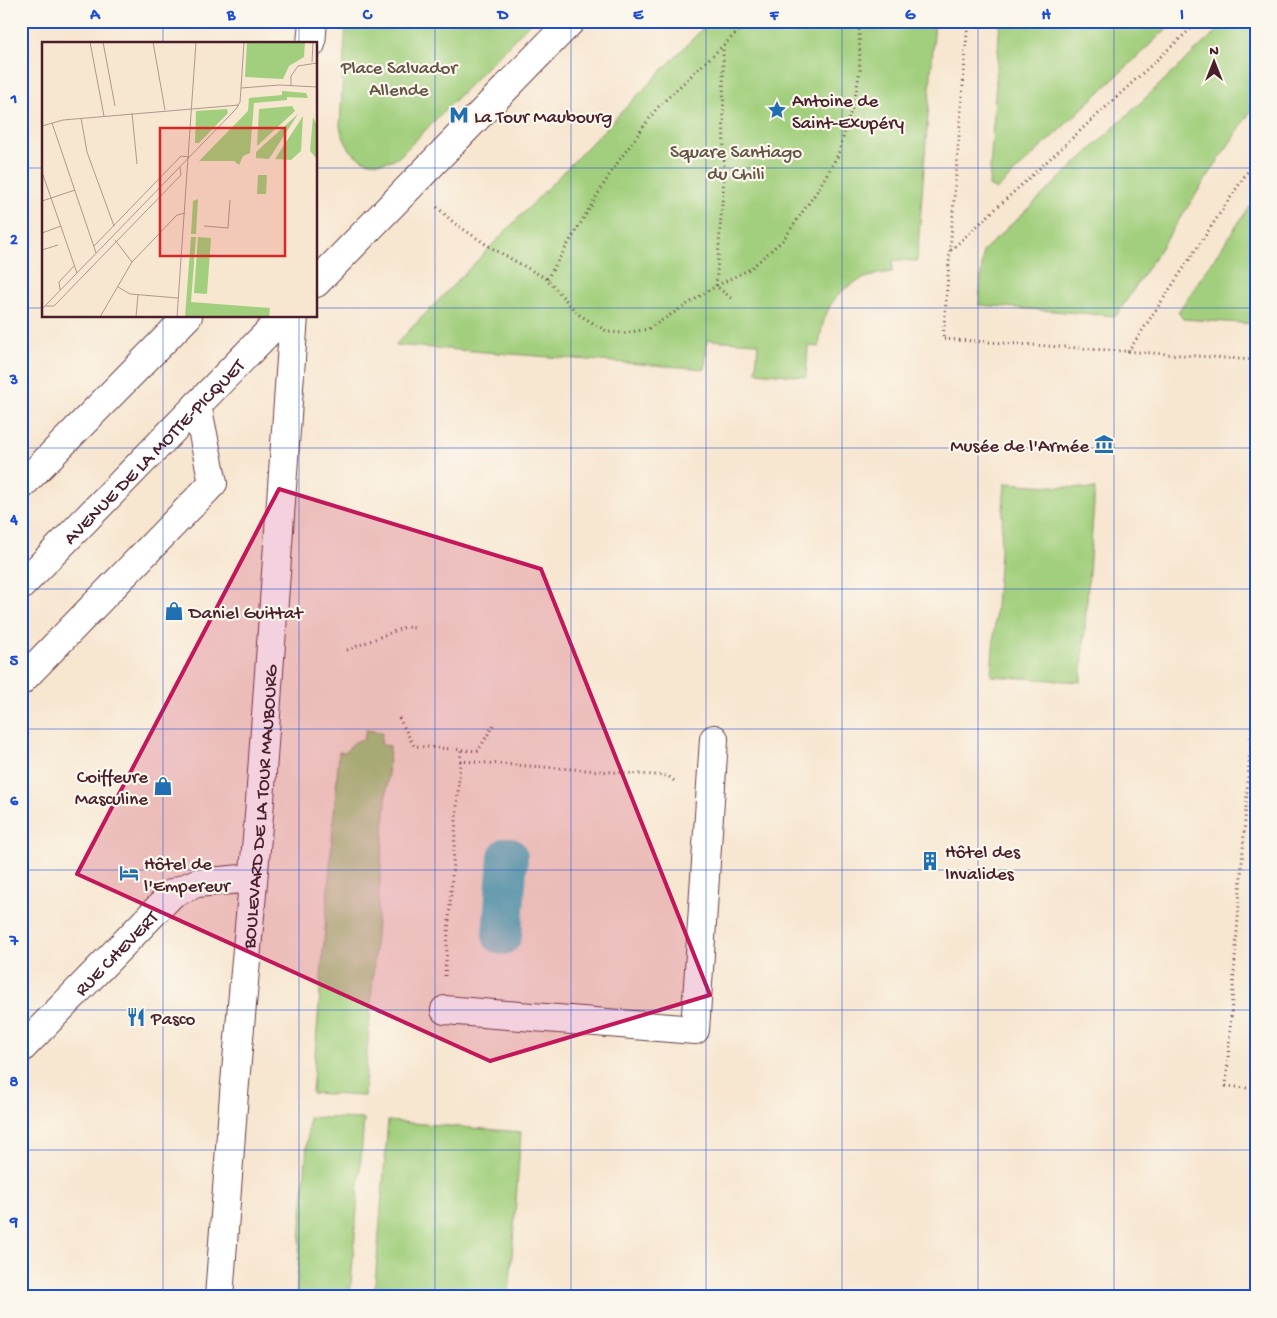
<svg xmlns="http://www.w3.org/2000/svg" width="1277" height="1318" font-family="'Gochi Hand',sans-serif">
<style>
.green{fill:#a2cf7d;stroke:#767754}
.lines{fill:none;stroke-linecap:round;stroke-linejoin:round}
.canal{stroke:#51bfc5;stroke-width:40}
.minor-casing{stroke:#643d44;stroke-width:30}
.major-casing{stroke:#643d44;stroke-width:30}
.path{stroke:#643d44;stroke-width:3;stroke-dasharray:1 4;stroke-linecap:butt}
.minor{stroke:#fff;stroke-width:28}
.major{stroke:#fff;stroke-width:28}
.marked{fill:#c2185b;fill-opacity:0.2;stroke:#c2185b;stroke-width:4;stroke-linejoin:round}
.grid{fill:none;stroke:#1d4ed8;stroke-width:1;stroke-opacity:0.55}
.labels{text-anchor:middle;stroke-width:4.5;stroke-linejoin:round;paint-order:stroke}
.park-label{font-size:19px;fill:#645444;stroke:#fbf7ec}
.poi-label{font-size:19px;fill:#4a1f2b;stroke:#fbf7ec;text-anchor:start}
.street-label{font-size:19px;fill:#4a1f2b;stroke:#fbf7ec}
.inset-road{fill:none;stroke:#b2968e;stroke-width:1}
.view{fill:#d62828;fill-opacity:0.15;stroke:#d62828;stroke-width:2.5}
.inset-edge{fill:none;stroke:#4a1f2b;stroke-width:2.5}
.neatline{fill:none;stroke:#1d4ed8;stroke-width:2}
.grid-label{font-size:16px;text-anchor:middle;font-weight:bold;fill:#1d4ed8}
</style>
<rect width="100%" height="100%" fill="#fbf7ec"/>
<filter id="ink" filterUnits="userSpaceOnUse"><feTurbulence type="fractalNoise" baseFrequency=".02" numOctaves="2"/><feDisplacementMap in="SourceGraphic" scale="10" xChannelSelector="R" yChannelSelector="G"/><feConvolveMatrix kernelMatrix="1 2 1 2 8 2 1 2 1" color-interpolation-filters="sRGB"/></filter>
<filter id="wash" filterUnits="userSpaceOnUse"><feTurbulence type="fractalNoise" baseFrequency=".0096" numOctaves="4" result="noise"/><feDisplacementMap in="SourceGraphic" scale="20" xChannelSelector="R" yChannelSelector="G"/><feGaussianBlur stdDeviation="1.12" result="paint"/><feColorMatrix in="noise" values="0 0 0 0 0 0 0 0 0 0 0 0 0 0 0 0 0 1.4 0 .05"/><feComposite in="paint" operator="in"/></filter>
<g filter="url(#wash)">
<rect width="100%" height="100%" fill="#f7e6d0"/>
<!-- green -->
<path class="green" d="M346,21H532L399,157C369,171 347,158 340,126Z
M710,21H935L917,261L893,260L892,272C845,278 823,299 819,347L808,346L806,377L756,372L758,343L707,340L705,369L395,345Z
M1000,21H1175L996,190L989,186Z
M1227,21H1256V103L1116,316L979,305L983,251Z
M1256,197V324L1183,319L1178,312Z
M1005,483L1095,489L1081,682L991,676Z
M366,730L382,732L381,745L390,746L364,1096L312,1093L339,752H346C351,744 355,741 364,739Z
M309,1117L364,1119L350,1297H296Z
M388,1121L521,1132L509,1297H374Z"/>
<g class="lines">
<!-- canal -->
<path class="canal" d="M502,935L508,857"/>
</g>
</g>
<g filter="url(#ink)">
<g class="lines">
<!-- minor casing -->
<g class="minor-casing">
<g id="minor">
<path d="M311,44L313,21"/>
<path d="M21,486L188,316"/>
<path d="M21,681L213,483L197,405"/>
<path d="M445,1010L695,1030L714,739"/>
<path id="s1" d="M21,1049L173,893L197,883L253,878"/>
<path id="s2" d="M219,1297L234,1094L259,815L294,316"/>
</g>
</g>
<!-- major casing -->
<g class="major-casing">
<g id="major">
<path d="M316,283L571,21"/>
<path id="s3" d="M21,586L284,316"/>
</g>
</g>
<!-- path -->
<path class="path" d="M968,21L943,339L1256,360
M437,207L454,223L490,247L547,279L578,314L608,332L625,333L648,329L716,286L724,176L723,47
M951,250L1199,21
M547,279L613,169L657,108L749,21
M731,298L716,286L750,269L784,239L817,191L838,155L855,98L860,70L859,21
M1128,352L1256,159
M347,650L405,627L417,628
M1256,667L1226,1086L1256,1089
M399,718L414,746L478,751L494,724
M460,761L668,776L677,783
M445,976L461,750"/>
<!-- minor -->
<use href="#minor" class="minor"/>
<!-- major -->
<use href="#major" class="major"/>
</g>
</g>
<!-- marked area -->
<path class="marked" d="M279,489L541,569L710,995L490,1061L77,874Z"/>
<!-- grid -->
<path class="grid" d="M163,21V44M299,21V44M435,21V1297M571,21V1297M706,21V1297M842,21V1297M978,21V1297M1114,21V1297M21,168H44M316,168H1256M21,308H44M316,308H1256M163,316V1297M299,316V1297M21,448H1256M21,589H1256M21,729H1256M21,870H1256M21,1010H1256M21,1150H1256"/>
<!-- icons -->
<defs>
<g id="sight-bare" transform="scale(1.5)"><path d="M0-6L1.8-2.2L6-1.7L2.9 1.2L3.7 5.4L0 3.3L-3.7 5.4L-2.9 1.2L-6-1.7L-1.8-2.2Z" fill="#1f6fb2" stroke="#fbf7ec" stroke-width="2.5" paint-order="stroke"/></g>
<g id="metro-bare" transform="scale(1.5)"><path d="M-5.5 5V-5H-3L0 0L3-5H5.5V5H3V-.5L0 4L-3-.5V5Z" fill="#1f6fb2" stroke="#fbf7ec" stroke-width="2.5" paint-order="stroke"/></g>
<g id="museum-bare" transform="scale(1.5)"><path d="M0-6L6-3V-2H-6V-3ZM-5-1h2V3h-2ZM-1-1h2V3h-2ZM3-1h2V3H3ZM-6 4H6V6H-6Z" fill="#1f6fb2" stroke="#fbf7ec" stroke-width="2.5" paint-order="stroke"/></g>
<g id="shop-bare" transform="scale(1.5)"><path d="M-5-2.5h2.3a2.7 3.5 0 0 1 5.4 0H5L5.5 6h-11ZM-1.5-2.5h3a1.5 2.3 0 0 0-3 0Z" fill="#1f6fb2" stroke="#fbf7ec" stroke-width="2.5" paint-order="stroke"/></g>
<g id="building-bare" transform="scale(1.5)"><path d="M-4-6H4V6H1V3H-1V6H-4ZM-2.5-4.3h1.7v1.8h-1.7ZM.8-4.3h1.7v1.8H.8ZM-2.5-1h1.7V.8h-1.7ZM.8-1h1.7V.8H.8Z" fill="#1f6fb2" stroke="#fbf7ec" stroke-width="2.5" paint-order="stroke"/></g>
<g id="hotel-bare" transform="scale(1.5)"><path d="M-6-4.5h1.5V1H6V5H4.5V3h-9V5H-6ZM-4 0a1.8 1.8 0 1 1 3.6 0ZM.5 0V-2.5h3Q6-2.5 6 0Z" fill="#1f6fb2" stroke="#fbf7ec" stroke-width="2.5" paint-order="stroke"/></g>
<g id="restaurant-bare" transform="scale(1.5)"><path d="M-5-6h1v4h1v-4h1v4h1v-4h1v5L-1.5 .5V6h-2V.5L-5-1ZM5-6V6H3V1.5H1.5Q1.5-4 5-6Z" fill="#1f6fb2" stroke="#fbf7ec" stroke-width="2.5" paint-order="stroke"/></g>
</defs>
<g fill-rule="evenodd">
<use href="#sight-bare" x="777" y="110"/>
<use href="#metro-bare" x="459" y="115"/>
<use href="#museum-bare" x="1104" y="444"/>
<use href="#shop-bare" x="174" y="611"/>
<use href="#shop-bare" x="163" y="786"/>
<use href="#building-bare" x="930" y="861"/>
<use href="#hotel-bare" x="129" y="873"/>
<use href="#restaurant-bare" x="136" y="1017"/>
</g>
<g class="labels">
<!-- park labels -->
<g class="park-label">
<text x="399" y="73">Place Salvador<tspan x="399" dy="22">Allende</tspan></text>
<text x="736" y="157">Square Santiago<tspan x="736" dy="22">du Chili</tspan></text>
</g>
<!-- poi labels -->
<g class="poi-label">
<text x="792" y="106">Antoine de<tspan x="792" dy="22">Saint-Exupéry</tspan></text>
<text x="474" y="122">La Tour Maubourg</text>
<text x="1089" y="451" text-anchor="end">Musée de l'Armée</text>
<text x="189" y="618">Daniel Guittat</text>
<text x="148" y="782" text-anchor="end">Coiffeure<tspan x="148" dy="22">Masculine</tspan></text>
<text x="945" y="857">Hôtel des<tspan x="945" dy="22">Invalides</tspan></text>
<text x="144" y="869">Hôtel de<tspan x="144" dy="22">l'Empereur</tspan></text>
<text x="151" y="1024">Pasco</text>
</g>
<!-- street labels -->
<g class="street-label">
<text dy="7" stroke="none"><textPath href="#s3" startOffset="189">AVENUE DE LA MOTTE-PICQUET</textPath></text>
<text dy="7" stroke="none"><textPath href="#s2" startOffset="492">BOULEVARD DE LA TOUR MAUBOURG</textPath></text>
<text dy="7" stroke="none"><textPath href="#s1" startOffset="135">RUE CHEVERT</textPath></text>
</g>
</g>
<!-- overview -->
<g transform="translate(42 42)">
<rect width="275" height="275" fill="#f7e6d0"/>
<path d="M205,0H263L262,15L247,24L241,37L203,35ZM240,49L264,51L266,56L245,55V58L212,61L208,111L201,114L197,123L192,119H157L206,69L207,56L240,53ZM250,64L253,69L215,104L217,67ZM185,67L186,71L157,101H153L154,69ZM256,72L227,117L214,116V110ZM261,74L259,109L249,118L233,117ZM271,75L275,84V117L268,109ZM216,133H225L224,152H215ZM156,157L154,192H149L151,159ZM149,195H154L149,260L228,266L227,275H143ZM156,195L169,196L165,252L152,251Z" fill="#a2cf7d"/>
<path class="inset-road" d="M48,0L62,74M61,0L73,64M111,0L123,68M270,20L271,0M249,43V34L256,24L275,21M199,46L202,0M90,71L95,122M39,76L45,110L72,184M10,81L54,211M0,84L21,78L197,63M0,130L35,231M0,159L33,148M162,184L186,186L188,158M0,191L19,184M73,198L90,220M52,204L139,114L147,115M0,208L16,203M76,245L88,252L136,256M18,248L17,240L32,224M3,264H12L74,200L139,133L138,125M0,267L194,67L198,60L199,46L238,43L275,45M58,275L90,220L135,173L143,171M94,275L96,253M135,275L154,0"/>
<path class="view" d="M118,86H243V214H118Z"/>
<rect width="275" height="275" class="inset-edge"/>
</g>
<!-- margin -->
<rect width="1277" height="1318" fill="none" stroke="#fbf7ec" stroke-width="55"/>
<!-- north arrow -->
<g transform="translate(1214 62)" stroke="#fbf7ec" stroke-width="4" paint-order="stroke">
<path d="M0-4L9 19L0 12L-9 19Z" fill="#4a1f2b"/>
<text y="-8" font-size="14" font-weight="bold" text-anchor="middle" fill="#4a1f2b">N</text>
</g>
<rect x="28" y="28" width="1222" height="1262" class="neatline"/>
<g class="grid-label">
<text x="95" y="19">A</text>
<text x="231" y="19">B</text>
<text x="367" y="19">C</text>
<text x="503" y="19">D</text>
<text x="638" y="19">E</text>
<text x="774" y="19">F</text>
<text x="910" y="19">G</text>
<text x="1046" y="19">H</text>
<text x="1182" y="19">I</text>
<text x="14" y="103">1</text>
<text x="14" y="244">2</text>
<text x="14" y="384">3</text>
<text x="14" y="524">4</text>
<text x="14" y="665">5</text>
<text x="14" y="805">6</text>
<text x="14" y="945">7</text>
<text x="14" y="1086">8</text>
<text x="14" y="1226">9</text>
</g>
</svg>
